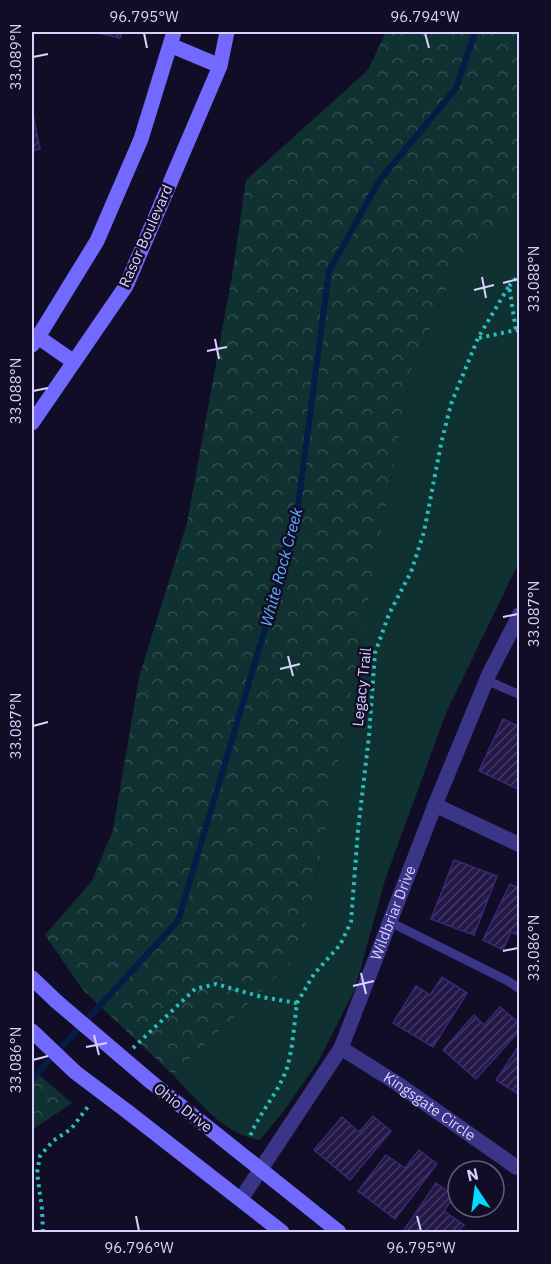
<svg xmlns="http://www.w3.org/2000/svg" width="551" height="1264" font-family="'IBM Plex Sans',sans-serif">
<style>
.green{fill:#103131}
.forest{fill:url(#forest-crowns)}
.lines{fill:none;stroke-linecap:round;stroke-linejoin:round}
.stream{stroke:#061b46;stroke-width:6}
.building{fill:url(#building-hatch);stroke:#3a2876;stroke-width:1.5}
.path{stroke:#26bfbb;stroke-width:4;stroke-dasharray:3 4.5;stroke-linecap:butt}
.lane{stroke:#3b3588;stroke-width:9}
.street{stroke:#3b3588;stroke-width:15}
.secondary{stroke:#7269ff;stroke-width:15}
.secondary-bridge{stroke:#7269ff;stroke-width:15}
.ticks{fill:none;stroke:#d9d2ff;stroke-width:2}
.labels{text-anchor:middle;stroke-width:5;stroke-linejoin:round;paint-order:stroke}
.street-label{font-size:15px;fill:#d9d2ff;stroke:#120d26}
.water-label{font-size:16px;font-style:italic;fill:#60b0ff;stroke:#120d26}
.neatline{fill:none;stroke:#d9d2ff;stroke-width:2}
.ticks-label{font-size:15px;text-anchor:middle;fill:#d9d2ff}
</style>
<defs>
<pattern id="forest-crowns" width="20" height="18" patternUnits="userSpaceOnUse" patternTransform="scale(1.5)"><rect width="20" height="18" fill="#103131"/><path d="M2 6a3 3 0 1 1 6 0M12 15a3 3 0 1 1 6 0" fill="none" stroke="#324e50"/></pattern>
<pattern id="building-hatch" width="6" height="6" patternUnits="userSpaceOnUse" patternTransform="scale(1.5)"><rect width="6" height="6" fill="#231848"/><path d="M-1 1l2-2M0 6l6-6M5 7l2-2" fill="none" stroke="#423963"/></pattern>
</defs>
<rect width="100%" height="100%" fill="#120d26"/>
<!-- green -->
<path class="green" d="M519,216V562L446,713L385,880L355,989L318,1062L283,1112L260,1140C223,1134 198,1101 173,1075L295,959L312,902L412,368L461,257Z"/>
<!-- forest -->
<path class="forest" d="M386,32H519V216L461,257L412,368L312,902L295,959L173,1075L83,990L45,935L92,881L113,830L139,677L187,523L232,276L246,180L368,70Z
M32,1069L72,1103L32,1130Z"/>
<g class="lines">
<!-- stream -->
<path class="stream" d="M32,1079L178,921L295,528L329,271L379,181L456,88L475,32"/>
</g>
<!-- building -->
<path class="building" d="M94,32H122L120,38Z
M32,110L40,149L32,151Z
M503,719L520,727V790L479,771Z
M454,860L497,876L474,935L431,919Z
M510,884L520,889V936L511,932L503,950L483,940Z
M442,977L467,993L433,1047L393,1023L416,986L430,995Z
M500,1007L520,1024V1030L476,1079L443,1050L474,1015L484,1025Z
M520,1044V1095L496,1080Z
M373,1116L391,1131L350,1180L314,1150L342,1117L359,1132Z
M419,1150L437,1164L395,1219L358,1191L386,1155L405,1168Z
M436,1183L454,1196L444,1211L464,1225L458,1232H407L404,1230Z"/>
<g class="lines">
<!-- path -->
<path class="path" d="M509,286L520,274
M479,338L516,330L520,331
M297,1003L314,974L340,945L351,922L358,830L369,736L375,653L389,614L411,572L424,532L441,444L451,404L478,338L509,286L516,330
M133,1048L195,989L216,984L262,997L297,1003C294,1024 293,1048 287,1068C278,1094 258,1114 249,1139
M43,1232L42,1209L37,1173L40,1156L53,1141L71,1129L90,1104"/>
<!-- lane -->
<path class="lane" d="M486,680L520,695
M390,922L508,981L520,989"/>
<!-- street -->
<g class="street">
<path d="M435,805L520,845"/>
<path id="s1" d="M341,1048L398,1084L516,1167"/>
<path id="s2" d="M241,1199L341,1048L435,805L489,674L520,614"/>
</g>
<!-- secondary -->
<path class="secondary" d="M170,45L220,66
M38,337L74,362
M32,345L38,337L97,241L141,139L174,32
M32,423L126,286L220,66L227,32
M32,978L56,1001
M151,1082L339,1232
M128,1112L282,1232"/>
<!-- secondary-bridge -->
<path class="secondary-bridge" d="M56,1001L151,1082
M32,1031L75,1072L128,1112"/>
</g>
<!-- ticks -->
<path class="ticks" d="M144,33L147,48M425,33L429,48M33,57L48,54M482,277L486,298M503,283L518,279M474,290L494,285M215,339L219,359M207,351L227,347M33,391L48,388M503,617L518,614M288,656L293,676M280,669L300,664M33,726L48,722M503,951L518,948M361,973L366,994M353,986L374,981M94,1035L99,1055M86,1047L107,1043M33,1060L48,1056M136,1216L139,1231M417,1216L421,1231"/>
<g class="labels">
<!-- street labels -->
<g class="street-label">
<text transform="translate(146 236) rotate(-66)" y="5">Rasor Boulevard</text>
<text transform="translate(362 687) rotate(-84)" y="5">Legacy Trail</text>
<text dy="5" stroke="none"><textPath href="#s2" startOffset="326">Wildbriar Drive</textPath></text>
<text dy="5" stroke="none"><textPath href="#s1" startOffset="106">Kingsgate Circle</textPath></text>
<text transform="translate(183 1108) rotate(38)" y="5">Ohio Drive</text>
</g>
<!-- water labels -->
<g class="water-label">
<text transform="translate(281 567) rotate(-75)" y="6">White Rock Creek</text>
</g>
</g>
<!-- border -->
<rect width="551" height="1264" fill="none" stroke="#120d26" stroke-width="66"/>
<!-- north arrow -->
<g transform="translate(476 1189) rotate(347)"><circle r="28" fill="#120d26" stroke="#625c7d" stroke-width="1.5"/>
<path d="M0-4.5L10 22L0 15L-10 22Z" fill="#00dbfd"/>
<text y="-9" font-size="16" font-weight="bold" text-anchor="middle" fill="#d9d2ff">N</text>
</g>
<rect x="33" y="33" width="485" height="1198" class="neatline"/>
<g class="ticks-label">
<text x="144" y="22">96.795°W</text>
<text x="425" y="22">96.794°W</text>
<text transform="translate(16 57) rotate(-90)" y="5">33.089°N</text>
<text transform="translate(534 279) rotate(-90)" y="5">33.088°N</text>
<text transform="translate(16 391) rotate(-90)" y="5">33.088°N</text>
<text transform="translate(534 614) rotate(-90)" y="5">33.087°N</text>
<text transform="translate(16 726) rotate(-90)" y="5">33.087°N</text>
<text transform="translate(534 948) rotate(-90)" y="5">33.086°N</text>
<text transform="translate(16 1060) rotate(-90)" y="5">33.086°N</text>
<text x="139" y="1253">96.796°W</text>
<text x="421" y="1253">96.795°W</text>
</g>
</svg>
